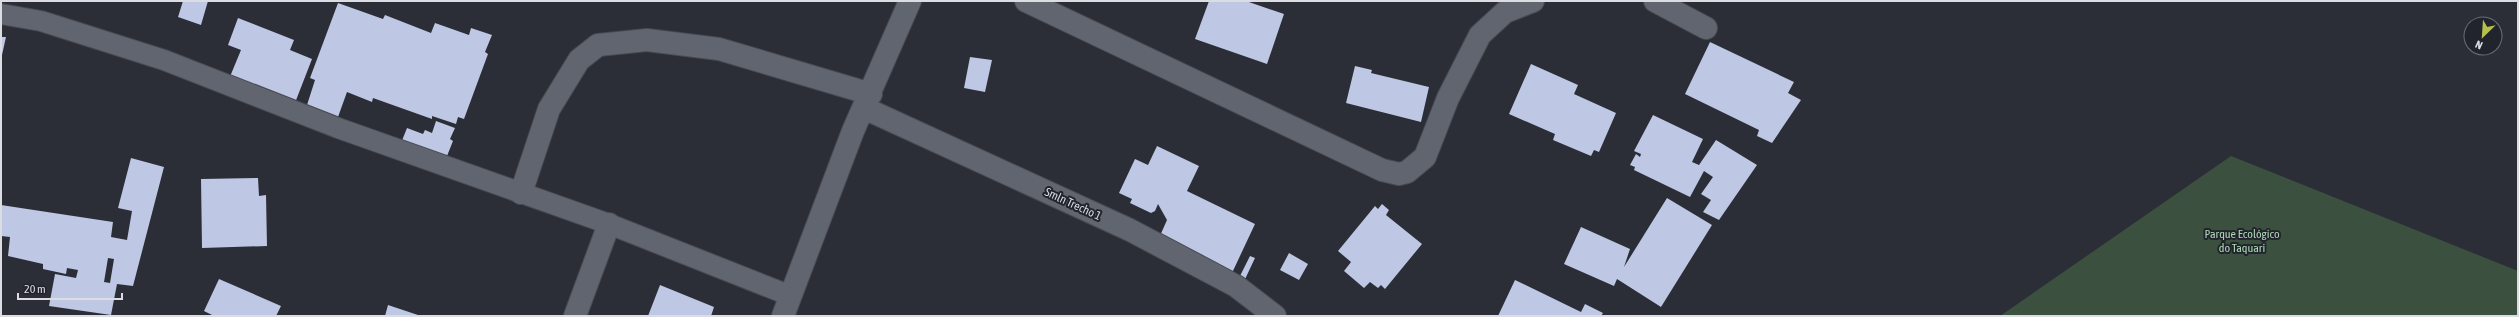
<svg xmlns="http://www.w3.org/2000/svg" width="2519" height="317" font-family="'Asap Condensed',sans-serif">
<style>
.green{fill:#3c503f}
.building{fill:#bec7e3;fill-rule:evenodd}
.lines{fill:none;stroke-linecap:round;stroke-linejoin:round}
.service-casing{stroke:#484a52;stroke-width:22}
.minor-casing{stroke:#484a52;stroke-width:24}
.service{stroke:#61656f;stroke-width:20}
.minor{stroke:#61656f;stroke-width:22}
.labels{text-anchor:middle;stroke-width:4;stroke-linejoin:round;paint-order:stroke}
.street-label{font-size:12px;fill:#dbdde3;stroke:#22242d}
.park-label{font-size:12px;fill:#acd9b3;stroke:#22242d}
</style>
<rect width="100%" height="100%" fill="#2b2e37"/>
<!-- green -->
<path class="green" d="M2231,156L2518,271V316H2000Z"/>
<!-- building -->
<path class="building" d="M183,1H208L201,25L178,17Z
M1209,1H1246L1284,14L1267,64L1195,39Z
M338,3L383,19L385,15L431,33L435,23L469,35L471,28L492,35L485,52L488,54L464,119L458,117L456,124L432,116V119L373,98L372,102L347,92L338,117L307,105L315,80L310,78Z
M238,18L294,40L290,50L312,59L293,108L229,79L241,50L228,45Z
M1,37H6L2,55H1Z
M1710,42L1794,82L1788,93L1801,100L1772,143L1757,136L1759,130L1685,94Z
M970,57L992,60L985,92L964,88Z
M1531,64L1578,85L1574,94L1616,113L1599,152L1594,150L1591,156L1553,140L1555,134L1509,114Z
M1355,66L1372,70L1371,73L1429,87L1421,122L1346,103Z
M1653,115L1703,139L1692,162L1699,165L1716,140L1757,165L1719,220L1703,212L1711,200L1701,194L1713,177L1704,171L1690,197L1634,170L1635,167L1630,165L1636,154L1640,157L1641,154L1634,151Z
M436,121L455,128L450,139L453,141L443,166L399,148L407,128L423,134L425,130L432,133Z
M1157,146L1199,166L1187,191L1255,224L1232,273L1159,238L1167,220L1158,204L1155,211L1151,213L1130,203L1132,199L1119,193L1135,159L1148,165Z
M131,158L164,167L133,286L117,284L111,315L49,306L55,274L76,278L78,270L67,268L66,274L43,269V264L8,256L10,237L1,236V205L113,222L111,237L127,240L132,211L118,208ZM108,258L114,259L110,283L104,282Z
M258,178L259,196L266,195L267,246L202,248L201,179Z
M1667,198L1712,225L1661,307L1617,279L1614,286L1564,264L1581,227L1630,249L1624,267Z
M1382,204L1389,210L1386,215L1422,244L1385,289L1381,285L1378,288L1370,282L1364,288L1344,271L1351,262L1338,251L1375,206L1378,209Z
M1289,253L1308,264L1299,280L1280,270Z
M1250,256L1255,258L1239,292V278Z
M219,279L281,306L276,316H214L204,311Z
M1515,280L1581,312L1585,304L1603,313L1601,316H1498Z
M660,285L714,307L711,316H648Z
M388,305L421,316H385Z"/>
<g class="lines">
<!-- service casing -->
<g class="service-casing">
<path id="service" d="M1,14L41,21L164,60L338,128L609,224L791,296"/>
</g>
<!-- minor casing -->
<g class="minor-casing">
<path id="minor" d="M1026,1L1382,170L1399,174L1407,172L1425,157L1448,98L1480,35L1505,12L1533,1
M1655,1L1706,28
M864,108L1130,230L1236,286L1275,316
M521,193L549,109L579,60L598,45L647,40L719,49L871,94
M575,316L609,224
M783,316L853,131L910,1"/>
</g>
<!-- service -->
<use href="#service" class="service"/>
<!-- minor -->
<use href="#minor" class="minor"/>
</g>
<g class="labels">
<!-- street labels -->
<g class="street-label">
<text transform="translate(1073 204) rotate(25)" y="4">Smln Trecho 1</text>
</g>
<!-- park labels -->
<g class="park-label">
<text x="2242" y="238">Parque Ecológico<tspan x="2242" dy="14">do Taquari</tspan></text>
</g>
</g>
<!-- border -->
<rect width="2519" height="317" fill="none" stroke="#dbdde3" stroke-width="4"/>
<!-- north arrow -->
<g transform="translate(2483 36) rotate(205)"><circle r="19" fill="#22242d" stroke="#6c6e76"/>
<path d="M0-3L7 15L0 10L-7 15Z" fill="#b4c24a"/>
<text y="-6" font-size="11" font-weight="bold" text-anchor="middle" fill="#dbdde3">N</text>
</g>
<!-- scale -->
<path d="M18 293v6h104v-6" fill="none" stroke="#dbdde3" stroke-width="2"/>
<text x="24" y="293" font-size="12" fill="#dbdde3" stroke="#22242d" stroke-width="3" paint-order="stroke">20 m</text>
</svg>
